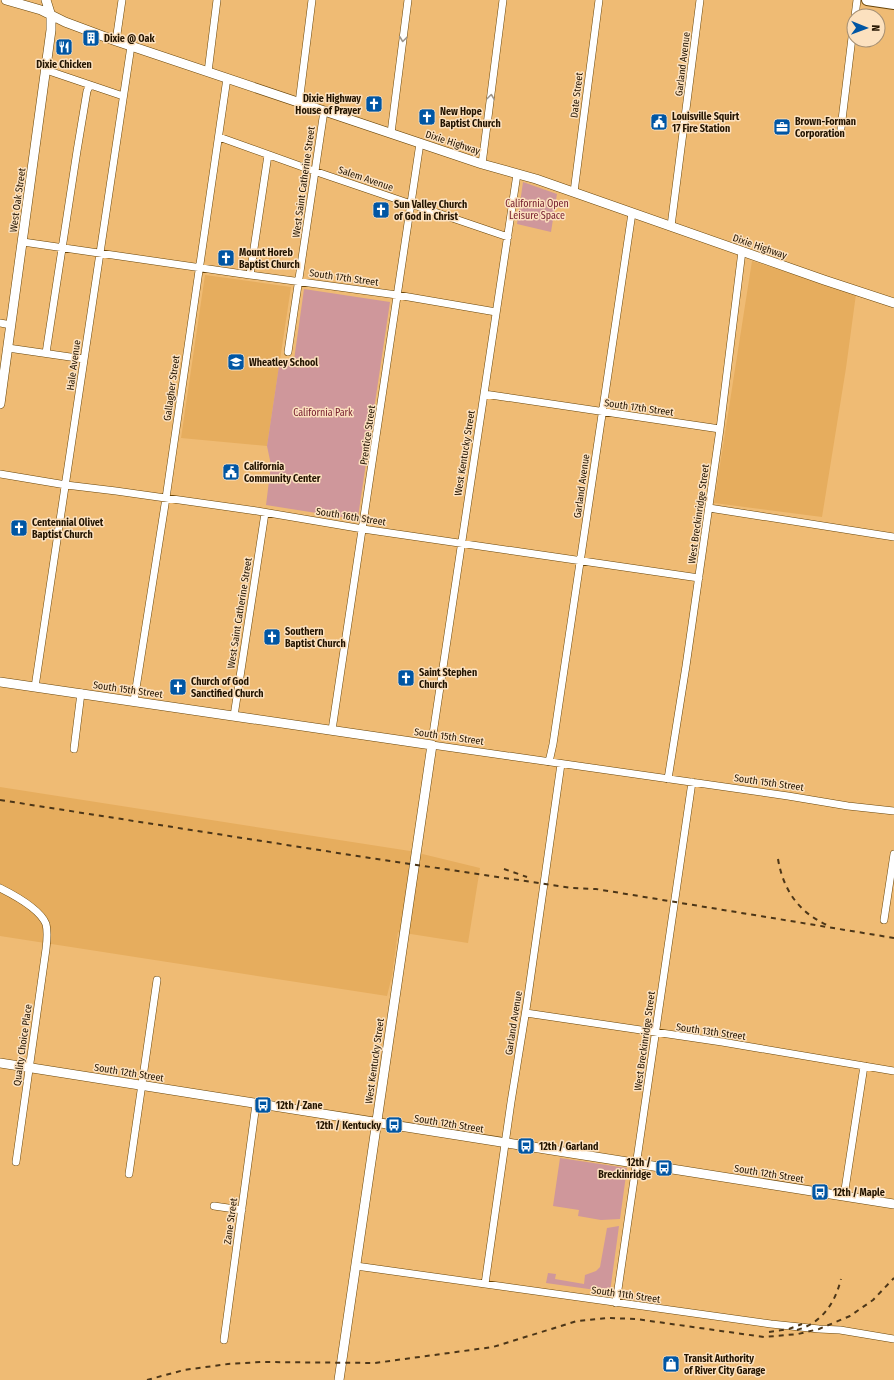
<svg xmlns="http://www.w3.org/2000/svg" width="894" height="1380" font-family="'Fira Sans Condensed',sans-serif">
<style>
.built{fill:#e6ad5e}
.green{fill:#cf979b}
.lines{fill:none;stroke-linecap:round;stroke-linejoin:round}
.street-casing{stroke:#694508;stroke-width:8}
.secondary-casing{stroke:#694508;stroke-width:10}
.primary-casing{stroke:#694508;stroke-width:12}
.street{stroke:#fff;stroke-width:7}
.secondary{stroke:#fff;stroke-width:9}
.primary{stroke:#fff;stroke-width:10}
.rail{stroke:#4c3618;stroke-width:2;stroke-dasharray:5 5;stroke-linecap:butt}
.oneway{stroke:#9c958c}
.labels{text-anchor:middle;stroke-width:3;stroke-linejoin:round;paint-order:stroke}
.poi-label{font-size:10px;font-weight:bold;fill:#231400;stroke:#fce1bf;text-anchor:start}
.street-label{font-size:10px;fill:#231400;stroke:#fce1bf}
.park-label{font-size:10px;fill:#772030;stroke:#fce1bf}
</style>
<rect width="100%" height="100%" fill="#efbb74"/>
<!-- built -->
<path class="built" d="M752,261L856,294L846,368L822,517L714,503Z
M205,275L291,287L267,446L181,438Z
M0,787L410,851L480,868L468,943L398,932L392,976L387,996L0,936Z"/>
<!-- green -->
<path class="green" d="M523,182L557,194L551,232L517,224Z
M304,289L390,302L358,517L354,519L266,505L271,465L267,446L280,359L294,360Z
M560,1158L627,1168L620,1219L601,1220L578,1216L579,1210L553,1206Z
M619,1226L610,1292L546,1283L548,1273L556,1274L555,1279L584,1284L585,1275L596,1271L600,1267L607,1228Z"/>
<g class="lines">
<!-- street casing -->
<g class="street-casing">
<path id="street" d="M855,16L857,0
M116,41L122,0
M46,70L123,96
M208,72L217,0
M299,103L312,0
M841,128L854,21
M391,133L408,0
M219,137L314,171L508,237
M482,164L503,0
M574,192L599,0
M671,226L700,0
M23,242L250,275L397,295L496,312
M250,275L268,155
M0,323L11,325
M8,348L84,359
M288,352L324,111
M46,353L77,151L87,91L90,85
M484,394L720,429
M0,474L66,485L116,491L257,511L363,529L699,578
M709,508L894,537
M35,687L131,46
M134,701L166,498L227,78
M234,716L265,513
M332,730L420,143
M433,734L517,174
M432,745L788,796L848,806L894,811
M74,749L81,693
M549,762L553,744L632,213
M668,779L686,666L720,429L742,251
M0,888C14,895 40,909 46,924C48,932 47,941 46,949L16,1162
M884,920L894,854
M526,1013L722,1042L894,1071
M129,1174L157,980
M844,1196L864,1066
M214,1206L242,1210
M356,1266L771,1324L819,1329L840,1330L894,1339
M485,1284L511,1102L527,1003L561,764
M616,1303L692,782
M224,1340L256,1104"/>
</g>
<!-- secondary casing -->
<g class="secondary-casing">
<path id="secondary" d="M6,0L41,10L65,22L116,41L482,164L536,179L824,280L894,303
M0,404L51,30V16L46,0
M0,682L432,745L339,1380
M0,1063L894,1204"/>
</g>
<!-- primary casing -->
<g class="primary-casing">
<path id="primary" d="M867,0L894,4"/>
</g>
<!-- street -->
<use href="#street" class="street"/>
<!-- secondary -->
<use href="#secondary" class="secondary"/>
<!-- primary -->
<use href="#primary" class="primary"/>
<!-- rail -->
<path class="rail" d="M0,800L370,858L572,888L596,889L894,938
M778,859C783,889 798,912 827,925
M504,869L527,877
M797,1330C822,1323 835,1303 841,1279
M769,1332L789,1329L802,1324
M147,1380L184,1370L228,1364L261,1362L375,1363L493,1347L577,1321L609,1318L636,1319L764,1337L798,1334L819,1329L850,1316L873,1300L894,1278"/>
</g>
<!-- one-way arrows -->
<defs><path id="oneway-chevron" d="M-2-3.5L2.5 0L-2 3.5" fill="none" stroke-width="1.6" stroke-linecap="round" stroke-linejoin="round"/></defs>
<g class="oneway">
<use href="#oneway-chevron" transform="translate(403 39) rotate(97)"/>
<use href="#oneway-chevron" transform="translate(491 97) rotate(-83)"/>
</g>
<!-- icons -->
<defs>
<g id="building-square" transform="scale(0.9)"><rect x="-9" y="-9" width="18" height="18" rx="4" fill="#0056a4" stroke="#fce1bf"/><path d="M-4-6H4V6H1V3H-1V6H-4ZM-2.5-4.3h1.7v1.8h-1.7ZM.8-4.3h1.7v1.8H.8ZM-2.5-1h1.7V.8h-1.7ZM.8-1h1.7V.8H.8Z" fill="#fff"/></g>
<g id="restaurant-square" transform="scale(0.9)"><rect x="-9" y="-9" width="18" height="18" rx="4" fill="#0056a4" stroke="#fce1bf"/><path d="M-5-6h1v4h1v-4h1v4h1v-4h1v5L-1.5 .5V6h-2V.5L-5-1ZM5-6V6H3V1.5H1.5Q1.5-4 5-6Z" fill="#fff"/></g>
<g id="church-square" transform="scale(0.9)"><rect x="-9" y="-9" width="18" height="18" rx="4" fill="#0056a4" stroke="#fce1bf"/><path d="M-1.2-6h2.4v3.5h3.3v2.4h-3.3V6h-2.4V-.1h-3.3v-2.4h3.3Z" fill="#fff"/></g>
<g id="civic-square" transform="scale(0.9)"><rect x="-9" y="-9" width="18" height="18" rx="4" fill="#0056a4" stroke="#fce1bf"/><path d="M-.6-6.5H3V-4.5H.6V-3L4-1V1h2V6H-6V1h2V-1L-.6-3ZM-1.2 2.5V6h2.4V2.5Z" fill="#fff"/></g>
<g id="office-square" transform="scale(0.9)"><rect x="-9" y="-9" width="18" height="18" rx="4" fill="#0056a4" stroke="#fce1bf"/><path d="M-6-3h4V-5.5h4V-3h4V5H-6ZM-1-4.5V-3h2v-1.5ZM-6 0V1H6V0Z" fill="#fff"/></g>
<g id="school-square" transform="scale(0.9)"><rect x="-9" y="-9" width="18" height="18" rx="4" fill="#0056a4" stroke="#fce1bf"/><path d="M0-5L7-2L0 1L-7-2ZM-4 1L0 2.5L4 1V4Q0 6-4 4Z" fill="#fff"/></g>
<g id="bus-square" transform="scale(0.9)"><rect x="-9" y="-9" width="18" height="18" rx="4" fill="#0056a4" stroke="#fce1bf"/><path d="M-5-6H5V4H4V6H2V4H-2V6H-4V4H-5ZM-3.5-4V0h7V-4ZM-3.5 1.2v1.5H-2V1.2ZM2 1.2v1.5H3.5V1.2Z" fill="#fff"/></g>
<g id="shop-square" transform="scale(0.9)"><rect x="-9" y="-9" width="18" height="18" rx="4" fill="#0056a4" stroke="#fce1bf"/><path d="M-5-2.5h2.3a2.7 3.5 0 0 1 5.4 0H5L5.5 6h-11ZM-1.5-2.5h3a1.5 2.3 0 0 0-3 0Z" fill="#fff"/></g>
</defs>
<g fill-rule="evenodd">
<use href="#building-square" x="91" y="38"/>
<use href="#restaurant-square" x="64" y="47"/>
<use href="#church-square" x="374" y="104"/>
<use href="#church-square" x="427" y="117"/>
<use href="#civic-square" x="659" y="122"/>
<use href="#office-square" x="782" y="127"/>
<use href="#church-square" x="381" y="210"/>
<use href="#church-square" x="226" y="258"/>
<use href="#school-square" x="236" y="362"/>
<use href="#civic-square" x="231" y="472"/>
<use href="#church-square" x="19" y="528"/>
<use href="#church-square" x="272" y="637"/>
<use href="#church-square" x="406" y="678"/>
<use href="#church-square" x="178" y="687"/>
<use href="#bus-square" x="263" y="1105"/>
<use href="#bus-square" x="394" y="1125"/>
<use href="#bus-square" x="526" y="1146"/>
<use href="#bus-square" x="664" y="1168"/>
<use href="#bus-square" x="820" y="1192"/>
<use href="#shop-square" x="671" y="1364"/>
</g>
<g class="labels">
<!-- poi labels -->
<g class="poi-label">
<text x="104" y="42">Dixie @ Oak</text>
<text x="64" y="68" text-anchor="middle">Dixie Chicken</text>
<text x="361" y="102" text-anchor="end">Dixie Highway<tspan x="361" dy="12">House of Prayer</tspan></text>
<text x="440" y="115">New Hope<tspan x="440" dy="12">Baptist Church</tspan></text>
<text x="672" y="120">Louisville Squirt<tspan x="672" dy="12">17 Fire Station</tspan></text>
<text x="795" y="125">Brown-Forman<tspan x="795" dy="12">Corporation</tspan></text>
<text x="394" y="208">Sun Valley Church<tspan x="394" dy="12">of God in Christ</tspan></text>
<text x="239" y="256">Mount Horeb<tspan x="239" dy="12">Baptist Church</tspan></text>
<text x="249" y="366">Wheatley School</text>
<text x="244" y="470">California<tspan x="244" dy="12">Community Center</tspan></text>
<text x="32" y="526">Centennial Olivet<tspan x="32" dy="12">Baptist Church</tspan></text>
<text x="285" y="635">Southern<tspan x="285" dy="12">Baptist Church</tspan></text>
<text x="419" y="676">Saint Stephen<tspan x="419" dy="12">Church</tspan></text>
<text x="191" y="685">Church of God<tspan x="191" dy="12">Sanctified Church</tspan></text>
<text x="276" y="1109">12th / Zane</text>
<text x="381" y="1129" text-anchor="end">12th / Kentucky</text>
<text x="539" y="1150">12th / Garland</text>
<text x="651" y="1166" text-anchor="end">12th /<tspan x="651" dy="12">Breckinridge</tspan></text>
<text x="833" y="1196">12th / Maple</text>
<text x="684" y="1362">Transit Authority<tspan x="684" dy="12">of River City Garage</tspan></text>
</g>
<!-- street labels -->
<g class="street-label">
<text transform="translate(682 64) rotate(-83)" y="4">Garland Avenue</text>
<text transform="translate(576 95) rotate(-83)" y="4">Date Street</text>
<text transform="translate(453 142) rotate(18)" y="4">Dixie Highway</text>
<text transform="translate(366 178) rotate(19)" y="4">Salem Avenue</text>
<text transform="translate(303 182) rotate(-82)" y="4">West Saint Catherine Street</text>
<text transform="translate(17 200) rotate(-82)" y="4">West Oak Street</text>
<text transform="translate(760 246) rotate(19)" y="4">Dixie Highway</text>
<text transform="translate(344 277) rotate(8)" y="4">South 17th Street</text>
<text transform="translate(73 365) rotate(-82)" y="4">Hale Avenue</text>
<text transform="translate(171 388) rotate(-82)" y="4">Gallagher Street</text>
<text transform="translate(639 407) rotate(8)" y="4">South 17th Street</text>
<text transform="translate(367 435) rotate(-82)" y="4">Prentice Street</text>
<text transform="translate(464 453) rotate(-81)" y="4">West Kentucky Street</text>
<text transform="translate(581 486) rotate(-82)" y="4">Garland Avenue</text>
<text transform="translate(698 514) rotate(-82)" y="4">West Breckinridge Street</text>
<text transform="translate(351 516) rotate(9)" y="4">South 16th Street</text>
<text transform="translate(239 613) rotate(-81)" y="4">West Saint Catherine Street</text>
<text transform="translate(128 689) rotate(8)" y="4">South 15th Street</text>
<text transform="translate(449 736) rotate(8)" y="4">South 15th Street</text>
<text transform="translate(769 782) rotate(8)" y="4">South 15th Street</text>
<text transform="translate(513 1023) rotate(-81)" y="4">Garland Avenue</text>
<text transform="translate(711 1031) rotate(8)" y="4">South 13th Street</text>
<text transform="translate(644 1041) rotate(-82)" y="4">West Breckinridge Street</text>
<text transform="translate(22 1045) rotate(-82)" y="4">Quality Choice Place</text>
<text transform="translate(374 1061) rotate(-82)" y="4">West Kentucky Street</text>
<text transform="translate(129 1072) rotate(9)" y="4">South 12th Street</text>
<text transform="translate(449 1123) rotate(9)" y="4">South 12th Street</text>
<text transform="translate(769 1173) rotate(9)" y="4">South 12th Street</text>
<text transform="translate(230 1221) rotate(-82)" y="4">Zane Street</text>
<text transform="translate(626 1294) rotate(8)" y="4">South 11th Street</text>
</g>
<!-- park labels -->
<g class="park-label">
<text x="537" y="207">California Open<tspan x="537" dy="12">Leisure Space</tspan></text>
<text x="323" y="416">California Park</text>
</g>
</g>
<!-- north arrow -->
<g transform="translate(866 28) rotate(91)"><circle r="19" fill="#fce1bf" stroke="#a58f73"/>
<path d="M0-3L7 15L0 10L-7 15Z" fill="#0056a4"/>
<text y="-6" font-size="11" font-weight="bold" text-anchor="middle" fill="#231400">N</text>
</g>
</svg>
